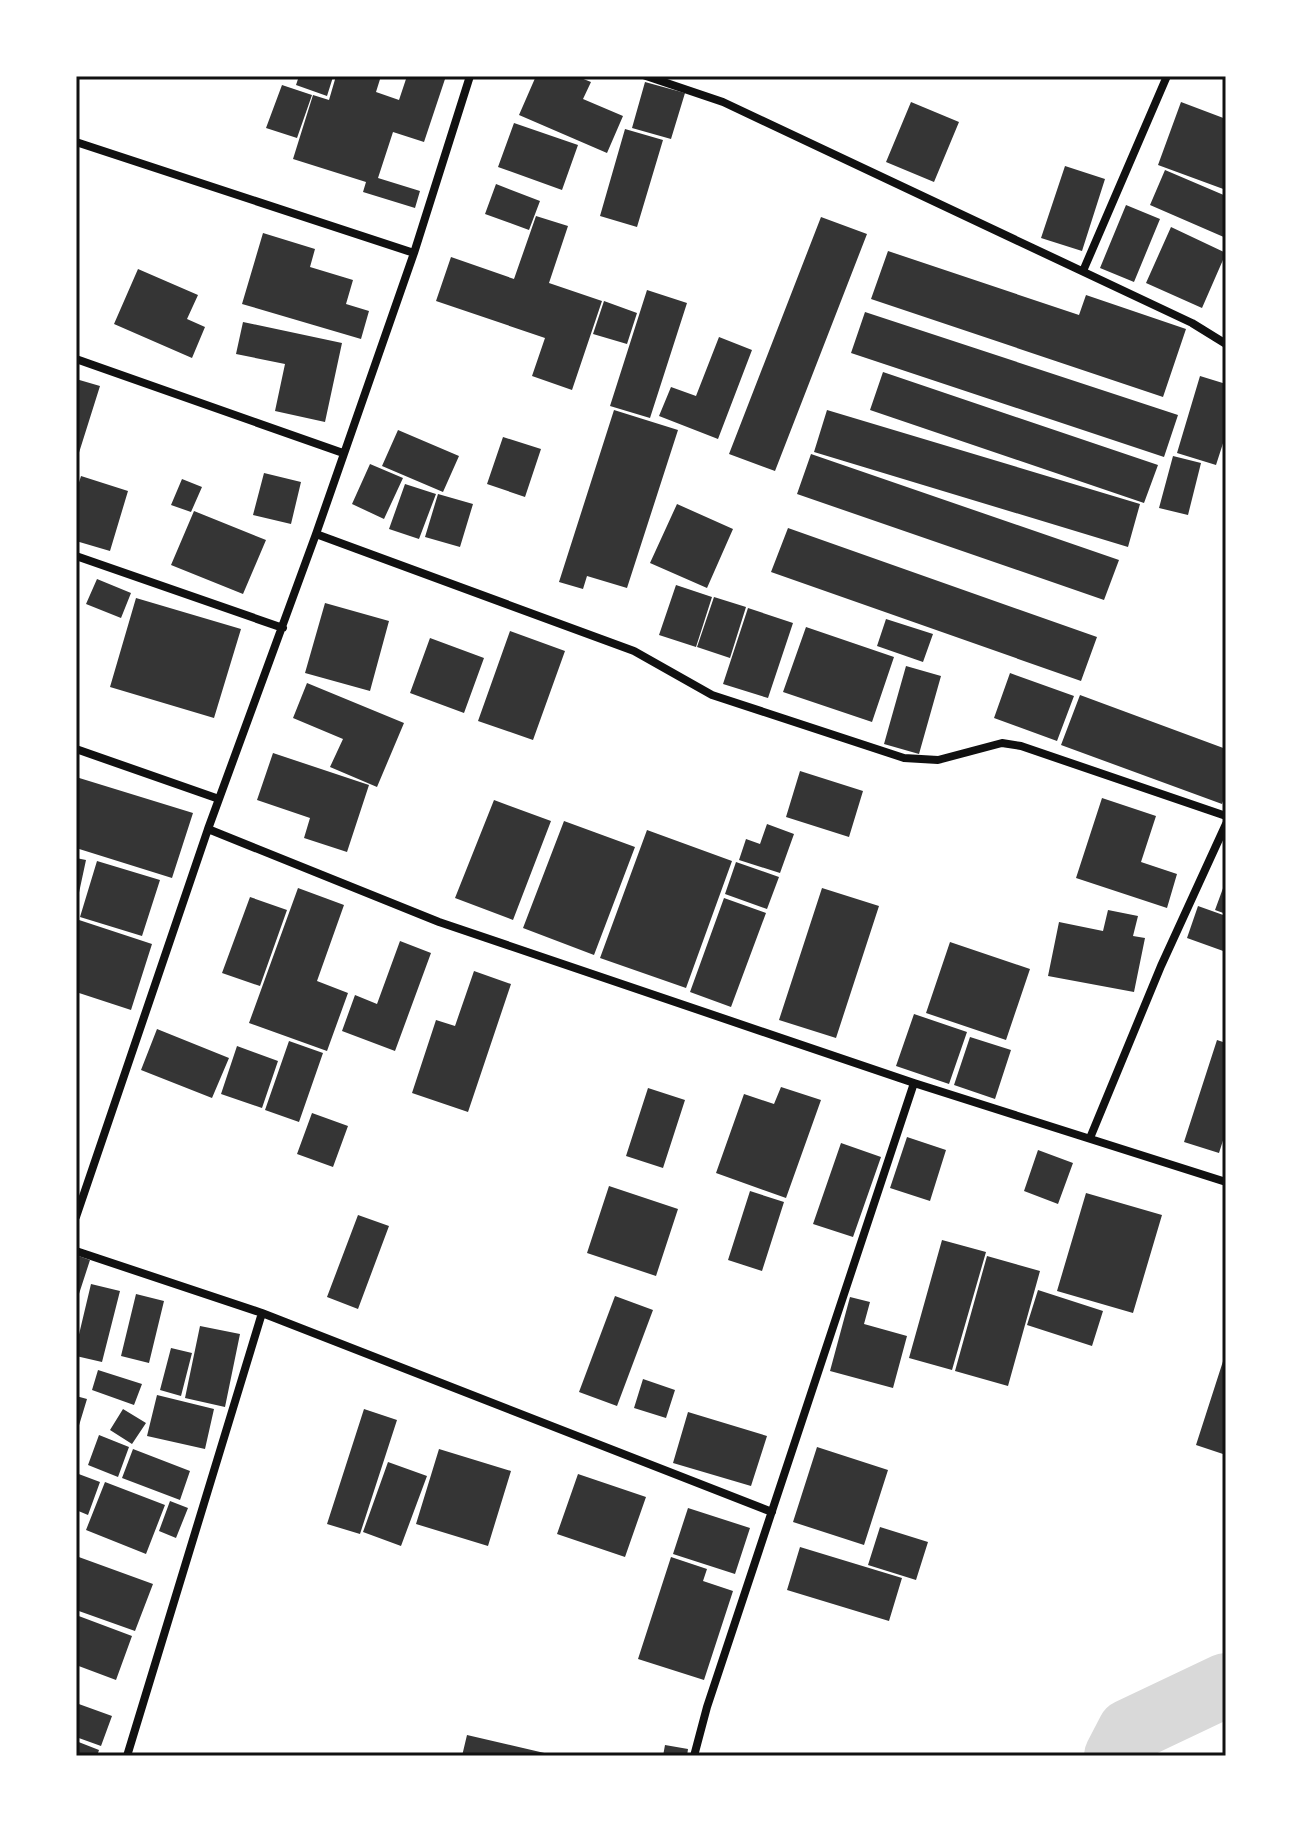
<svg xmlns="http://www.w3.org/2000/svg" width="1302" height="1832" font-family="Poppins,sans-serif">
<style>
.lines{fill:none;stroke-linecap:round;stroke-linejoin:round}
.river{stroke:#d9d9d9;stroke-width:64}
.building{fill:#353535}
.minor{stroke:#111;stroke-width:8}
.neatline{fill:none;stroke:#111;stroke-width:3}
</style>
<rect width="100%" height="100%" fill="#fff"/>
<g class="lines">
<!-- river -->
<path class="river" d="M1116,1756L1129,1731L1226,1685"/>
</g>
<!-- building -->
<path class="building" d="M299,76H331L333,77L327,96L296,85Z
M336,76H381L376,92L399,100L407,76H446L424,142L393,132L378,178L420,191L415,208L363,192L366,182L293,159L313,95L329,100Z
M536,76H576L591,82L583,99L623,116L607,153L519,115Z
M645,82L685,93L671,139L632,128Z
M282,85L312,95L297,138L266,128Z
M911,102L959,122L934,182L886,162Z
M1181,102L1226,119V190L1158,165Z
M514,123L578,145L562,190L498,167Z
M625,129L663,140L637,227L600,216Z
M1065,166L1105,179L1082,251L1041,238Z
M1165,170L1226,196V238L1150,205Z
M496,184L540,201L529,230L485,214Z
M1126,205L1160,219L1134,282L1100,268Z
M536,216L568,226L549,283L602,301L572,390L532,376L545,338L436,301L451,257L514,279Z
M821,217L867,234L775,471L729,454Z
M1171,227L1226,253L1202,308L1146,283Z
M263,233L315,249L310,267L353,280L346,304L369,311L361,339L242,304Z
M888,251L1079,315L1086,295L1186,329L1163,397L871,299Z
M138,269L198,295L187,319L205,327L192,358L114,324Z
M647,290L687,303L650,418L610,406Z
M604,301L637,313L627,344L593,334Z
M865,312L1178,415L1164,457L851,353Z
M243,322L342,343L325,422L275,411L285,364L236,354Z
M719,337L752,350L718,439L659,416L671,387L696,396Z
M883,372L1158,465L1144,503L870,410Z
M1200,376L1226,384V434L1216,465L1177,453Z
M76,379L100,386L77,459L76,458Z
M614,410L678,430L627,588L587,576L583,589L559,582Z
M827,410L1140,504L1128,547L814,452Z
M398,430L459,456L443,492L382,466Z
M503,437L541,449L525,497L487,484Z
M811,454L1119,560L1104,600L797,494Z
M1173,456L1201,463L1188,515L1159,508Z
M370,464L403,478L384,519L352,504Z
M264,473L301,482L291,524L253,515Z
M81,476L128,491L110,551L76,541V492Z
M182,479L202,487L191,512L171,505Z
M405,484L436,494L419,539L389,529Z
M438,494L473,504L460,547L425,537Z
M677,504L733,529L707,588L650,563Z
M194,511L266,540L243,594L171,565Z
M788,528L1097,637L1081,681L771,572Z
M97,579L131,593L121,618L86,604Z
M676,585L712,597L696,647L659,635Z
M714,597L746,607L730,658L697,647Z
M136,598L241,629L214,718L110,687Z
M325,603L389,621L370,691L305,673Z
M748,608L793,623L768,698L723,684Z
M886,619L933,634L923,662L877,646Z
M806,627L894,657L872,722L783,692Z
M510,631L565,651L533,740L478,721Z
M430,638L484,658L464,713L410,693Z
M906,666L941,676L919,754L884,744Z
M1010,673L1074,696L1057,741L994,718Z
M307,683L404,723L377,787L330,767L343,739L293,718Z
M1080,695L1226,749V793L1222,804L1061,745Z
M273,753L369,785L347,852L304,838L310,818L257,800Z
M800,771L863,791L849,837L786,817Z
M76,777L193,813L172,878L76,848Z
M1102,798L1156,816L1141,862L1177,874L1167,908L1076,878Z
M494,800L551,821L513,920L455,898Z
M564,821L635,847L594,955L523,928Z
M767,824L794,834L780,873L739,860L746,839L760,844Z
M647,830L732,861L686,988L600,958Z
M76,858L86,860L77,902H76Z
M97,861L160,880L142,936L80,917Z
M736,862L779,877L767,909L725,894Z
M1226,880V914L1215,910Z
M298,888L344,905L317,981L348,993L327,1051L249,1023Z
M822,888L879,906L836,1038L779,1020Z
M250,897L287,910L260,986L222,973Z
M724,898L766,913L731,1007L690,992Z
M1198,906L1226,916V952L1187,938Z
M1108,910L1138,916L1133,936L1145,938L1134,992L1048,976L1059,922L1103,931Z
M76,919L152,944L131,1010L76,992Z
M400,941L431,953L395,1051L342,1031L355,995L377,1004Z
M950,942L1030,969L1006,1040L926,1013Z
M474,971L511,984L468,1112L412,1093L436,1020L455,1026Z
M914,1014L967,1032L949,1084L896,1066Z
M157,1029L229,1058L212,1098L141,1070Z
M970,1037L1011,1050L995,1099L954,1085Z
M1217,1040L1226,1043V1131L1219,1153L1184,1142Z
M289,1041L323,1053L299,1122L265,1110Z
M237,1046L278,1061L262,1108L221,1094Z
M781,1087L821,1100L786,1198L716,1173L744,1094L774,1104Z
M648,1088L685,1100L663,1168L626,1156Z
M312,1113L348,1126L333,1167L297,1154Z
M907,1137L946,1150L930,1201L890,1188Z
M841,1143L881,1157L853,1237L813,1224Z
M1038,1150L1073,1163L1058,1204L1024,1191Z
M609,1186L678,1209L656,1276L587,1253Z
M750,1191L784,1202L762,1271L728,1260Z
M1086,1193L1162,1215L1133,1313L1057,1291Z
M358,1215L389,1226L358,1309L327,1297Z
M942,1240L986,1252L952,1370L909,1358Z
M76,1255L90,1260L77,1300H76Z
M987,1256L1040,1271L1008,1386L955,1371Z
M91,1284L120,1291L102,1362L76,1356V1347Z
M1038,1290L1103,1311L1092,1346L1027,1325Z
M136,1294L164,1301L149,1363L121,1356Z
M615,1296L653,1310L617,1406L579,1392Z
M850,1297L870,1302L864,1324L907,1336L893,1388L830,1371Z
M200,1326L240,1334L225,1407L185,1398Z
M171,1348L192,1353L181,1396L160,1390Z
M1225,1355H1226V1455L1196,1445Z
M98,1370L142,1384L134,1405L92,1390Z
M643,1379L675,1390L666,1418L634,1408Z
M157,1395L214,1409L205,1449L147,1436Z
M76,1396L87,1399L77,1432H76Z
M123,1409L146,1423L132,1444L110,1430Z
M364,1409L397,1420L360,1534L327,1524Z
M688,1412L767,1436L751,1486L673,1463Z
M99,1435L129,1447L118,1477L88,1465Z
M817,1447L888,1470L864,1545L793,1522Z
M133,1449L190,1471L180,1500L122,1478Z
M439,1449L511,1471L488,1546L416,1524Z
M388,1462L427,1476L401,1546L363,1532Z
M76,1473L100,1482L88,1515L76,1510Z
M578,1474L646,1497L625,1557L557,1534Z
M105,1482L165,1505L146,1554L86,1530Z
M170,1501L188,1508L176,1538L159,1531Z
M688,1508L750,1528L735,1574L673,1554Z
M880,1527L928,1542L916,1580L868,1565Z
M800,1547L902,1578L889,1621L787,1590Z
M76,1556L153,1584L135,1631L76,1610Z
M671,1557L707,1569L703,1581L733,1591L704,1680L638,1659Z
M76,1615L132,1636L116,1680L76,1665Z
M76,1703L112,1716L101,1746L76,1737Z
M467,1735L553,1755V1756H462Z
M76,1741L99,1750L97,1756H76Z
M665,1745L688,1749L687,1756H663Z"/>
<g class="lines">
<!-- minor -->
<path class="minor" d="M470,76L414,253L316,534L208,829L439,922L914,1083L1226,1182
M646,76L723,102L1192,323L1226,344
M76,142L414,253
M1083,271L1167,76
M76,359L343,453
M316,534L634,651L712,695L904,758L938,760L1002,743L1021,746L1226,816
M76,556L283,628
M76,749L219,799
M1090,1138L1161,966L1226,824
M76,1217L208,829
M76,1251L262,1313L772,1512
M127,1756L262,1313
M694,1756L707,1707L914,1083"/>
</g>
<!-- border -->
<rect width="1302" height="1832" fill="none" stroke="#ffffff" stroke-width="156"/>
<rect x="78" y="78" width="1146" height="1676" class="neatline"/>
</svg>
